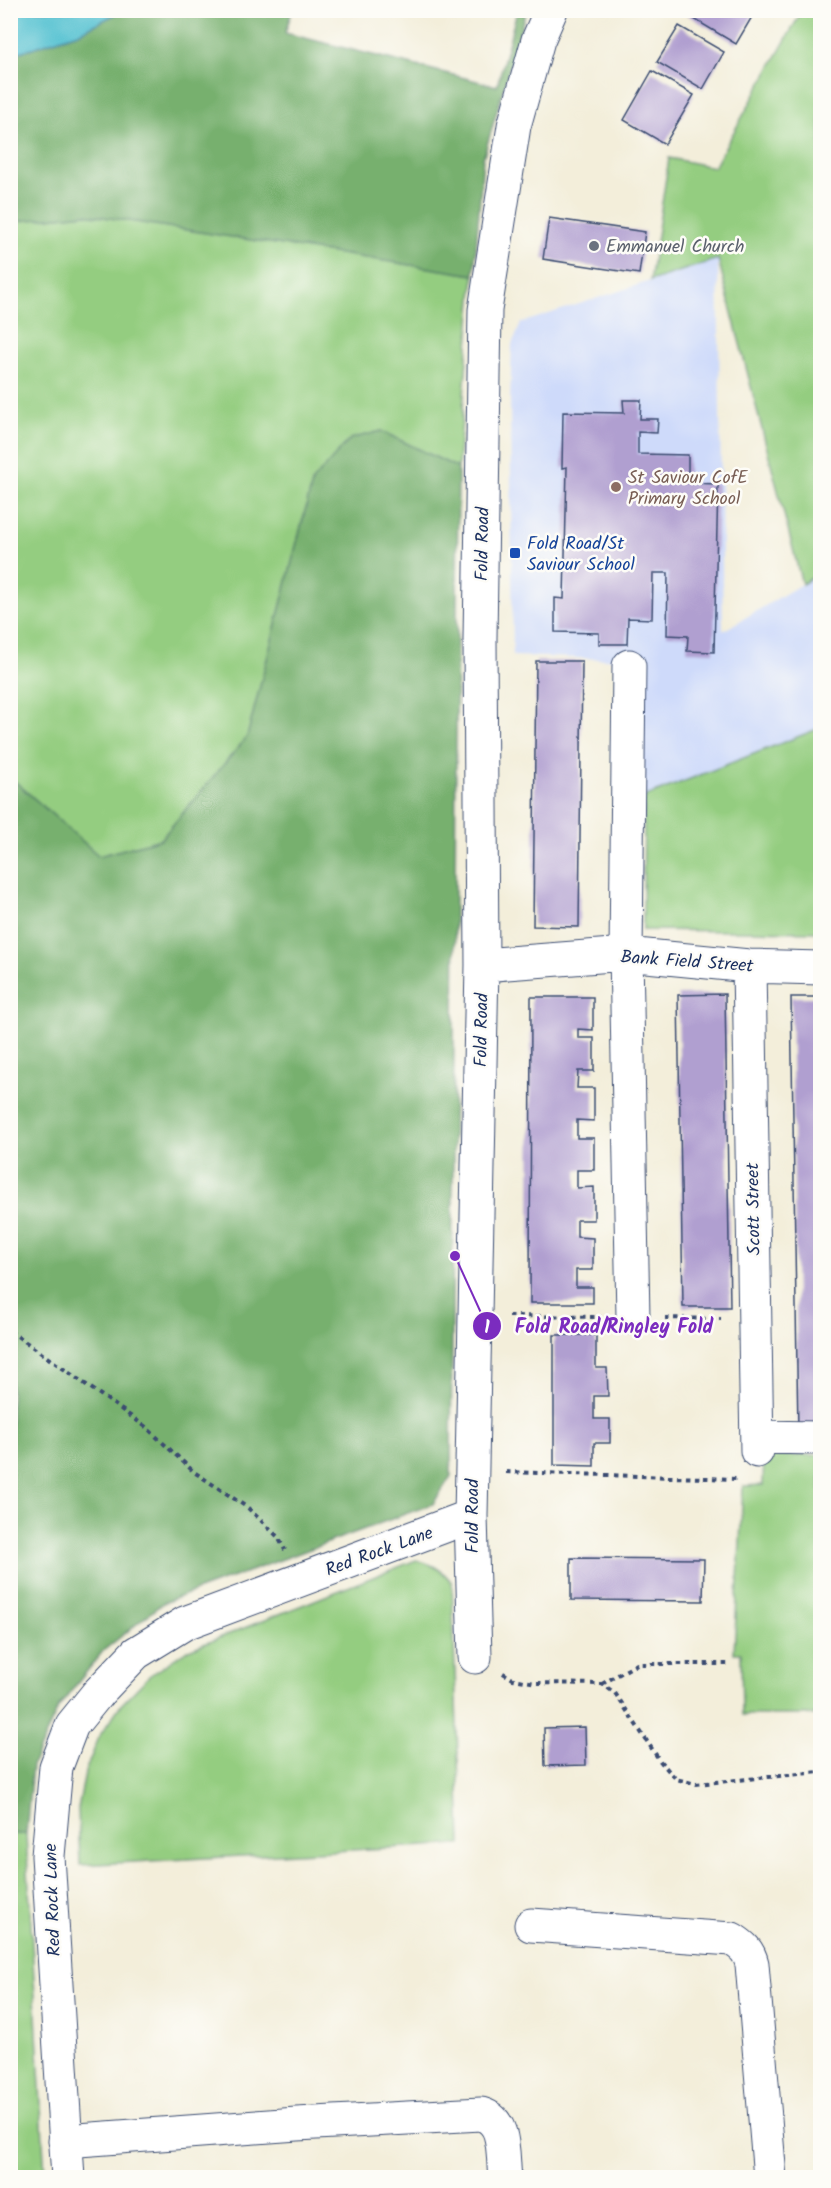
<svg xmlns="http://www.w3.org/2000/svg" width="831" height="2188" font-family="Kalam,sans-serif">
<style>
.built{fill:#cedafa}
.green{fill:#94cd80;stroke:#587e6f;stroke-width:1.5}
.forest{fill:#77b06e;stroke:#497066;stroke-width:1.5}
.water{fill:#57c2d2;stroke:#397898;stroke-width:1.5}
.building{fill:#b09fd0}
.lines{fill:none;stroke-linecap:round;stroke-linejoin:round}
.minor-casing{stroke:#3b4c71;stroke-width:35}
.path{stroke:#3b4c71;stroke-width:4;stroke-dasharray:4.5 4.5;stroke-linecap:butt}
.minor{stroke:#fff;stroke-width:33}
.worship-dot{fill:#6b7280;stroke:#fdfcf7;stroke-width:2}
.education-dot{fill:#8d6e63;stroke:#fdfcf7;stroke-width:2}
.transit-dot{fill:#1a4fb4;stroke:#fdfcf7;stroke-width:2}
.labels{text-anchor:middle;stroke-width:5;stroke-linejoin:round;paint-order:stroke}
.worship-label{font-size:18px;fill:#5b616d;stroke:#fdfcf7;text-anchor:start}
.education-label{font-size:18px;fill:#785e54;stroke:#fdfcf7;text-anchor:start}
.transit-label{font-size:18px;fill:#164399;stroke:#fdfcf7;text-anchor:start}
.street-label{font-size:18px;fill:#1b2f5e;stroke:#fdfcf7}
.leader{fill:none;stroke:#7b2cbf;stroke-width:2}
.callout-dot{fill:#7b2cbf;stroke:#fdfcf7;stroke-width:2}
.mark-label{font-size:18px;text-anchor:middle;font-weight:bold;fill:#fff}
.callout-label{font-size:20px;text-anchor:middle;font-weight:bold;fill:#7b2cbf;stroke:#fdfcf7;stroke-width:5;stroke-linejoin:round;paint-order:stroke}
</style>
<rect width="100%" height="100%" fill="#fdfcf7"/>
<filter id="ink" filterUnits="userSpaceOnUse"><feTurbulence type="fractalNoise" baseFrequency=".0167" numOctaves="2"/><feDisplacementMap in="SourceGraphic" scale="12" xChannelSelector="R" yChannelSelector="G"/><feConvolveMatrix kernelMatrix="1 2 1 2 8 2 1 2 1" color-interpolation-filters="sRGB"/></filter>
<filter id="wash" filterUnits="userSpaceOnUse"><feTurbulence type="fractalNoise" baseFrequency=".008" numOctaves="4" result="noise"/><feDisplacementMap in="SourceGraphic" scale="24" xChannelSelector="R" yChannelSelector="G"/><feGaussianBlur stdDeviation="1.35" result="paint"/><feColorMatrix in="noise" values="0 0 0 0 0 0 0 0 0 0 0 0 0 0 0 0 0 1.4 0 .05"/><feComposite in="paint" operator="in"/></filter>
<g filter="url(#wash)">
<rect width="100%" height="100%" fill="#f3eeda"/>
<!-- built -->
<path class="built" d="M718,259L723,631L820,573V728L644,797L638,660L513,656L510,400L512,344L521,323Z"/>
<!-- green -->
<path class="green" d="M802,11H820V573L802,584L718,259L650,281L669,158L714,167Z
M85,214L474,275L458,468L381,431L313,480L247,737L161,839L99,856L11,778V222Z
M820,728V932L643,930L644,797Z
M820,1455V1715H742L741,1653H734L743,1486L763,1485L764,1456Z
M416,1560C432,1564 442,1569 452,1583L461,1844L80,1865L78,1809L85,1772L100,1735L120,1706L149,1676L186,1651Z
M11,1834H26L45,2177L11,2178Z"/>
<!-- forest -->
<path class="forest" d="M122,11H292L285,33L497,86L517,11H526L483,159L474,275L85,214L11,222L10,55L78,33Z
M381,431L458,468L451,1476L433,1504L163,1603L103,1651L58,1708L32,1766L26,1834H11V778L99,856L161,839L247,737L313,480L350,439Z"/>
<!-- water -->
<path class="water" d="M10,11L11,10L122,11L78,33L11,55Z"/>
<g id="blocks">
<!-- building -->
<path class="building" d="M679,10H756L736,44Z
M679,26L724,52L703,89L657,62Z
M652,71L694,95L665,144L624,120Z
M549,218L645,232L639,274L543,259Z
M623,400H641L640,419H658L657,433L638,432V454L688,455V483L718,484L714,652L687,651L688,636L667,635L668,573H653L652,619L628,618L627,644H599V633L555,632V598L564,599L567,467L562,468L563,412L624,413Z
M536,661H582L579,927L533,926Z
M725,994L730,1307H683L678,995Z
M531,997H593V1030L578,1029V1038H594V1071H578L577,1088H594V1121L577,1120V1138H594V1170H577V1188L594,1187V1220H577V1237L593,1238V1270H576V1287H593V1303H530Z
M791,997H820V1429H798Z
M554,1335H596V1368H607L608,1396H594V1419H610V1443H594V1466L554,1465Z
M571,1558L704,1559L703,1601L571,1600Z
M585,1727L586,1765L545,1766L544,1728Z"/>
</g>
</g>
<g filter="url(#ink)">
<use href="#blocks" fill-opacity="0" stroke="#3b4c71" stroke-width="1.5"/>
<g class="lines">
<!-- minor casing -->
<g class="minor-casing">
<path id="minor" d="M629,666L626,954L633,1318
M482,965L626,954L749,966L820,968
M749,966L757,1451
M757,1437L820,1438
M475,1657L471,1516L482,965L480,639L485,310L514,126L538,40L551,10
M531,1925L732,1939C743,1946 749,1951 752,1964L770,2178
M65,2141L297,2124L481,2114C507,2121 502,2155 505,2178
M68,2178L48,1856L56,1767L72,1725L98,1693L136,1653L185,1623L471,1516"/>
</g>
<!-- path -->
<path class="path" d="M509,1316L601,1317
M665,1318L721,1319
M10,1331L146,1427L194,1472L248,1508L278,1537L285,1550
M506,1472L738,1479
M503,1673L513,1679L536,1683L602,1684L615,1693L660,1761L676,1779L696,1784L820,1772
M602,1684L637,1664H731"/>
<!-- minor -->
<use href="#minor" class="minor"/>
</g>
</g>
<!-- markers -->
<circle class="worship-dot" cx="594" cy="246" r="6"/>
<circle class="education-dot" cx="616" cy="487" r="6"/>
<rect class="transit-dot" x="509" y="547" width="12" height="12" rx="3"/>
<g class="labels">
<!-- worship labels -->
<g class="worship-label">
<text x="606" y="252">Emmanuel Church</text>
</g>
<!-- education labels -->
<g class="education-label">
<text x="628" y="483">St Saviour CofE<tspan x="628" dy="21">Primary School</tspan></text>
</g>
<!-- transit labels -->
<g class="transit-label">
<text x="527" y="549">Fold Road/St<tspan x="527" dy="21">Saviour School</tspan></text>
</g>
<!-- street labels -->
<g class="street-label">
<text transform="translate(482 544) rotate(-89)" y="6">Fold Road</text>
<text transform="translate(687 961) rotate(4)" y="6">Bank Field Street</text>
<text transform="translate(481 1030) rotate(-89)" y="6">Fold Road</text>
<text transform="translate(753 1209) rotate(-91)" y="6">Scott Street</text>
<text transform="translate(472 1516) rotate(-90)" y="6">Fold Road</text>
<text transform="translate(379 1551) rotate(-20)" y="6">Red Rock Lane</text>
<text transform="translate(52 1900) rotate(-92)" y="6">Red Rock Lane</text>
</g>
</g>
<!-- callouts -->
<path class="leader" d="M455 1256L487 1326"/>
<g class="callout-dot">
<circle cx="455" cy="1256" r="6"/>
<circle cx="487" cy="1326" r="15"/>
</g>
<g class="mark-label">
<text x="487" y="1333">1</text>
</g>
<g class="callout-label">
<text x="614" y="1333">Fold Road/Ringley Fold</text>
</g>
<!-- margin -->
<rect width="831" height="2188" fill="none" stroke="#fdfcf7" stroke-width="36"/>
</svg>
